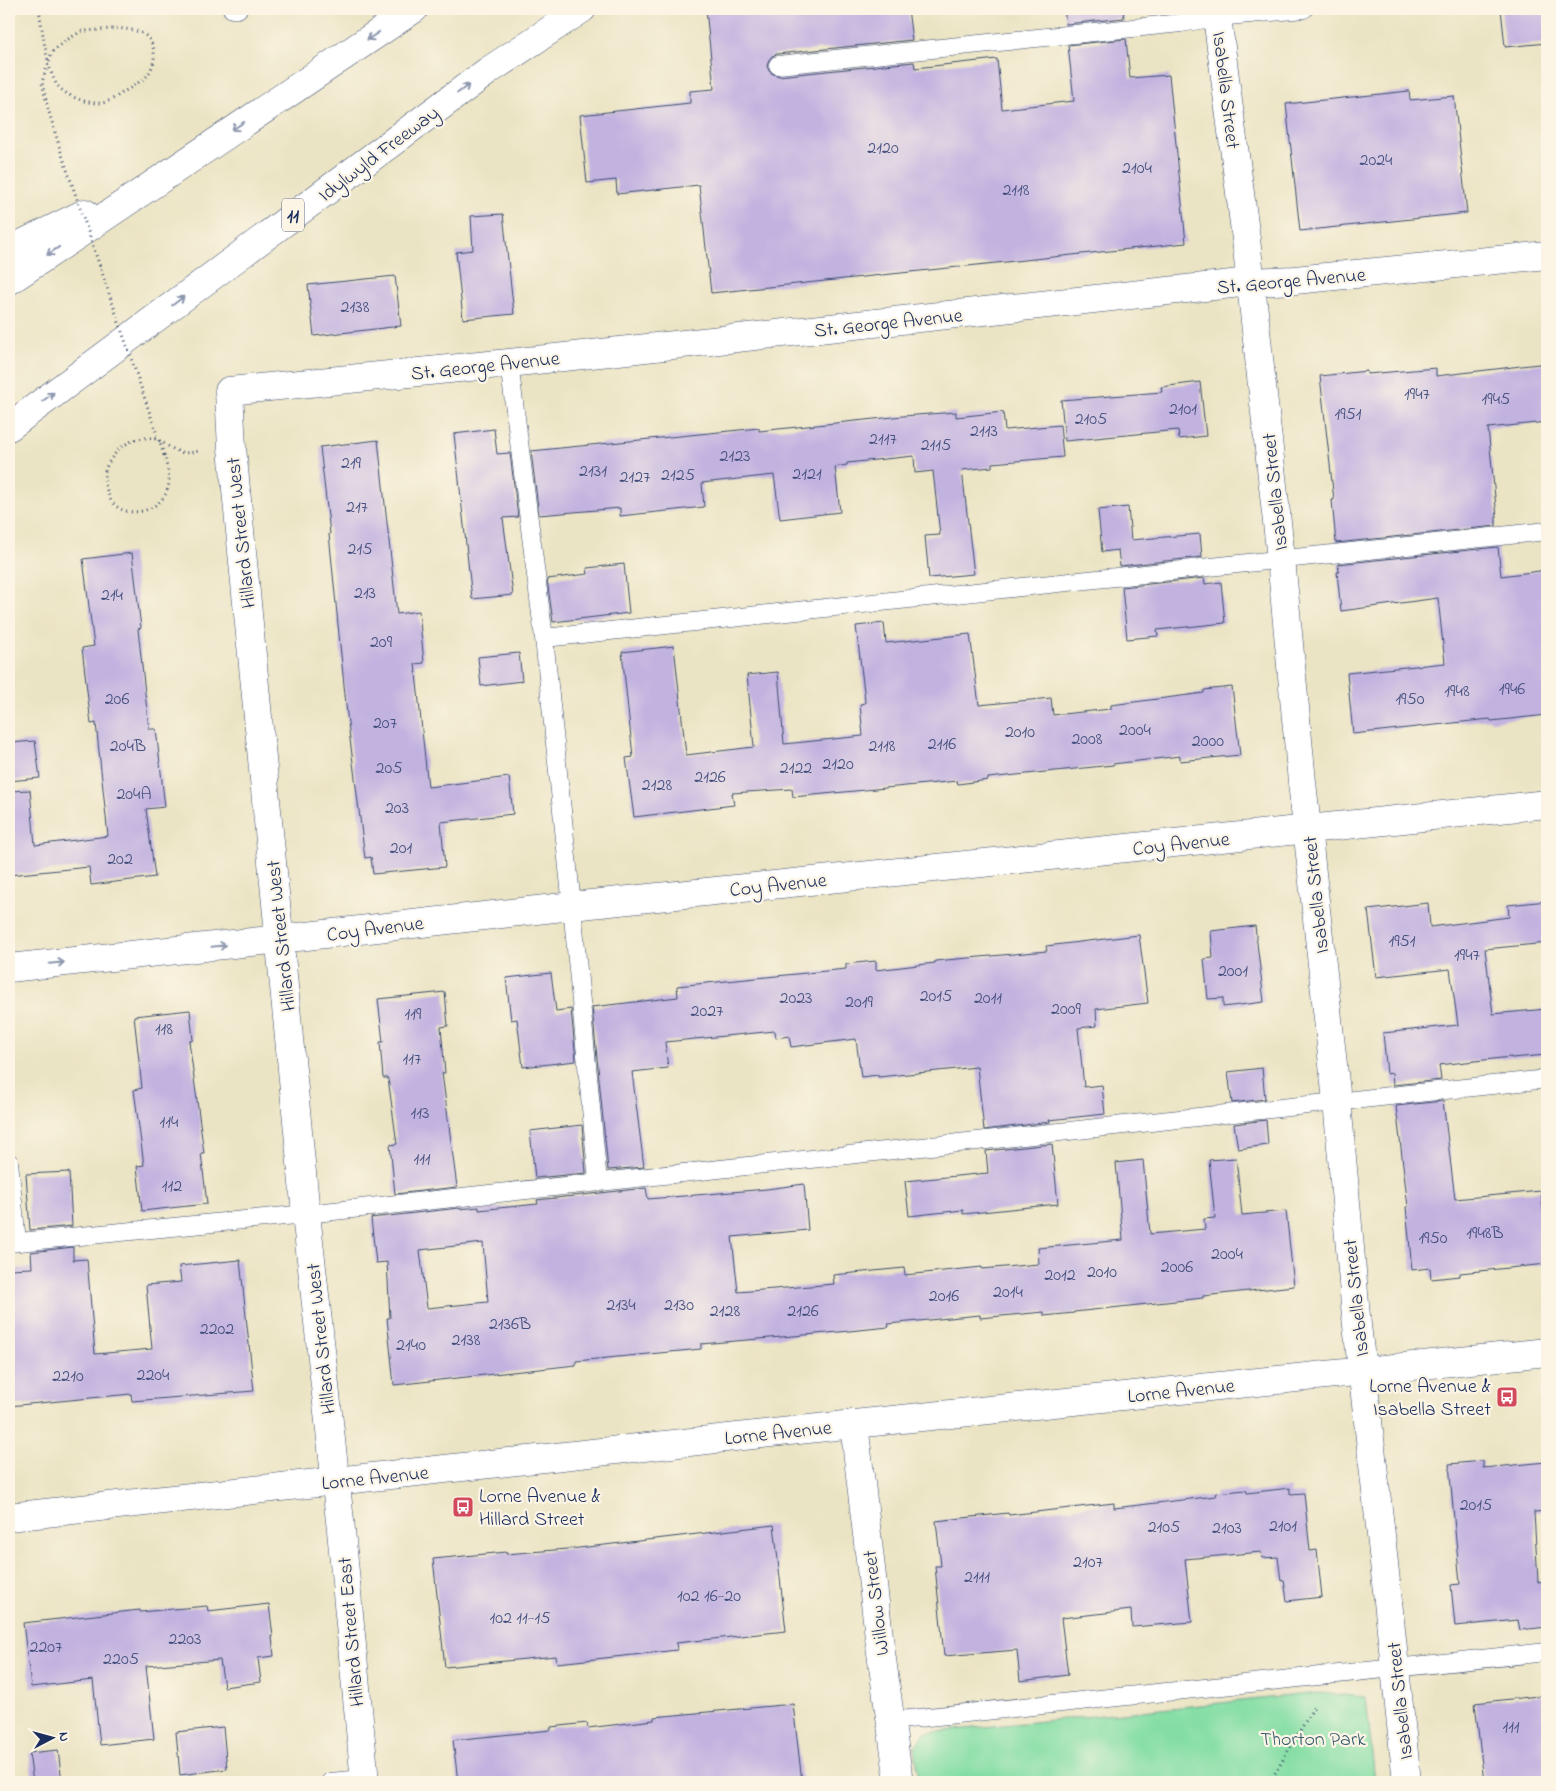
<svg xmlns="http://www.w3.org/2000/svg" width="1556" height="1791" font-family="'Indie Flower',sans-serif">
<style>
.green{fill:#84dea4;stroke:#508681}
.building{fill:#c2b2e0;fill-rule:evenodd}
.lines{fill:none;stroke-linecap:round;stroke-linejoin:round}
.lane-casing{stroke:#3a4a6d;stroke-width:19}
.street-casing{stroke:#3a4a6d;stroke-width:29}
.secondary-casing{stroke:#3a4a6d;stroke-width:29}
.highway-casing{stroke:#3a4a6d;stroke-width:29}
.path{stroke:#3a4a6d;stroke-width:3;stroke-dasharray:1 4;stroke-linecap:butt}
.lane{stroke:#fff;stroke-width:18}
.street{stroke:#fff;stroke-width:28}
.secondary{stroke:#fff;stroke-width:28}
.highway{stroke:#fff;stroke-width:28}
.path-bridge{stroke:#3a4a6d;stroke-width:3;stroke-dasharray:1 4;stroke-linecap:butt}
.oneway{stroke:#8d97ae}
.labels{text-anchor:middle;stroke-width:4.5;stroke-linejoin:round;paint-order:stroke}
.number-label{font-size:18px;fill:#45507e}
.shield{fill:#fcf5e5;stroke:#5e6a86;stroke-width:1}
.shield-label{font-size:19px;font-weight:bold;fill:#1b2f5e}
.street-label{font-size:20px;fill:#1b2f5e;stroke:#fcf5e5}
.poi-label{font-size:20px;fill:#1b2f5e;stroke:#fcf5e5;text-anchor:end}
.park-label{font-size:20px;fill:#355b70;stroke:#fcf5e5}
</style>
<rect width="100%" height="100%" fill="#fcf5e5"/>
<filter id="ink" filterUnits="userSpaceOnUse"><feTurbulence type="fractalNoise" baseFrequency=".02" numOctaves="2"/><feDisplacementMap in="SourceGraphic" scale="10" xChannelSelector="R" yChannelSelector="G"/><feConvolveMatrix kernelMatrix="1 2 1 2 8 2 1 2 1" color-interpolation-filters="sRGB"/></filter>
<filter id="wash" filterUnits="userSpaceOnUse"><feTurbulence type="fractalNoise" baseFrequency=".0096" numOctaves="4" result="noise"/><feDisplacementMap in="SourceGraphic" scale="20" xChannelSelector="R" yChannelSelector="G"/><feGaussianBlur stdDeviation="1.12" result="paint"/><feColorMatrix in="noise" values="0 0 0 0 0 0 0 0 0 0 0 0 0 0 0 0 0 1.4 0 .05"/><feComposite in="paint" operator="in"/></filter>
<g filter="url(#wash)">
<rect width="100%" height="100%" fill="#ebe4c4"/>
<!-- green -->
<path class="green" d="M1319,1693L1366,1697L1375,1782H919L915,1746L925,1733Z"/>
<g id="blocks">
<!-- building -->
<path class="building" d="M706,9H908L912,40L777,54L772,56L769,60L767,66L769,71L773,74L779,76L914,62L915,68L997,59L1002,109L1074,101L1068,45L1126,39L1130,78L1169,75L1186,243L711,293L699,185L617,194L616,180L587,183L580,115L690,103V91L714,89Z
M1064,9H1123L1124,18L1066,24Z
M1501,9H1547V43L1505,47Z
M1409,91L1410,100L1454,96L1467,213L1300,231L1286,104Z
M503,214L514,314L463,319L456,252L473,250L471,216Z
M395,276L401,326L314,336L308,285Z
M1547,363V422L1488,428L1497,517H1496V526L1336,543L1332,500H1334L1320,376L1367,371V374L1436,368V376Z
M1200,382L1206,436L1179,439L1178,430L1065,441L1061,400L1162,392L1161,387Z
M956,412V417L1003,412L1005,430L1060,425L1063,457L992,463V467L962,470L974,574L929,578L925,536L940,535L933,471L915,473L914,456L847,463V465L835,467L840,512L780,519L774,475L702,483L704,507L620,516V508L539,515L531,451L759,428V431L903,416Z
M494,429L497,454L510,453L518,517L503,518L513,595L472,599L454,434Z
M378,440L397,614L419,611L424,663L415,664L428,787L509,777L513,814L441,822L445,867L373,874L371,857L365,858L347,715L329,534H330L320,447Z
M1128,507L1131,540L1200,534L1202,557L1120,566L1118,550L1102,552L1098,510Z
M1498,547L1501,576L1547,570V715L1491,721L1490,719L1353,734L1347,673L1445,663L1438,598L1341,611L1337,572H1339L1338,564Z
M132,553L141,628L138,629L149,729H156L165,807L146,809L155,877L91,885L89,867L9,875V791L30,790L35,845L108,836L96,723L91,724L82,648L94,646L83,559Z
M624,564L629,613L553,622L547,579L588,574L587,568Z
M1204,578L1205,584L1221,582L1225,623L1157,630L1158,636L1127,639L1122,587Z
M884,623L886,643L970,634L979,705L1051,698L1053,715L1111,709V705L1204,693V690L1232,687L1240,755L1180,761V756L1113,764V765L988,778V780L958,784L957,781L793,797L792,789L732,793L734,805L634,817L626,758L633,757L622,652L674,646L686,755L754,747L747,675L778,672L784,744L863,736L860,704L865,703L864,691L856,626Z
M519,653L522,681L481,686L478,657Z
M35,741L40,778L9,781V743Z
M1547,901V943L1485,949L1493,1014L1547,1009V1055L1511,1058V1057L1439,1065L1441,1080L1393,1085L1392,1073L1387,1074L1383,1033L1458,1025L1450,969L1376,977L1368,910L1428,903L1430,927L1509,917L1508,905Z
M1255,926L1264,1002L1223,1007V998L1208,999L1204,959L1213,958L1211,931Z
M1139,935L1148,1003L1096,1009L1097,1026L1078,1028L1084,1087L1102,1085L1105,1114L1049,1120L1050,1122L984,1130L977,1067L878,1077V1075L861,1077L856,1039L791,1047L789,1036L776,1038L775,1031L665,1042L668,1068L632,1072L644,1167L608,1170L592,1007L678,997L677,986L846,969V964L876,961V970L935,963V961L1047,951L1046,946Z
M551,973L556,1011L571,1009L576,1061L523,1067L517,1019L511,1020L506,978Z
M445,992L448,1026L441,1027L445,1073H442L457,1187L395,1194L390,1145L397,1144L388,1078H383L380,1042H383L378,999Z
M190,1010L193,1040L189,1041L204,1153H201L207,1204L142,1211L137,1166L144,1165L134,1090L142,1088L134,1016Z
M1262,1068L1265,1099L1232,1103L1228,1072Z
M1443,1101L1455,1199L1541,1191L1547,1247V1264L1460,1273V1276L1431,1279L1430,1268L1412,1270L1406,1207H1408L1396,1106Z
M1266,1120L1268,1145L1238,1149L1234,1124Z
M582,1125L586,1173L535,1178L530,1131Z
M1052,1144L1058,1204L963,1214V1210L909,1216L905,1181L988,1173L986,1151Z
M1236,1158L1242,1215L1286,1211L1294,1286L1203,1296V1298L1074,1312V1313L1044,1316V1312L980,1318V1315L888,1324L889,1327L839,1332L701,1344V1349L576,1361V1365L394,1385L387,1318H390L387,1262L376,1263L371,1218L459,1208V1209L479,1207V1210L538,1204L537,1200L646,1188L648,1199L767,1189L804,1184L808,1230L732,1237L738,1292L834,1284L833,1275L904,1268L905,1275L982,1267V1269L1039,1264L1038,1248L1123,1240L1116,1163L1143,1160L1150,1234L1205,1229L1204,1219L1215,1218L1209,1160ZM483,1243L488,1302L427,1308L420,1250Z
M69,1172L72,1226L30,1230L26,1174Z
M73,1247V1260L87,1259L95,1354L152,1349L146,1285L181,1282L179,1266L240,1260L254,1391L132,1401L131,1394L9,1406V1269L32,1268L31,1252Z
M1483,1461V1468L1547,1462V1511L1534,1512L1538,1582L1547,1581V1627L1520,1630L1518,1620L1455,1626L1451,1585L1460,1584L1449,1464Z
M1290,1488V1494L1304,1493L1310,1551L1317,1550L1322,1597L1287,1601L1284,1580L1281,1581L1278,1557L1262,1558L1261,1552L1185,1559L1192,1622L1132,1627L1131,1610L1061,1618L1068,1675L1020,1681L1017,1650L944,1656L935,1566H941L936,1521L1008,1513L1009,1515L1114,1503V1508L1216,1496L1215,1493L1246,1490L1247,1493Z
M774,1525L786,1631L676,1643L677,1650L633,1655L557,1663L556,1656L445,1667L433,1559L506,1552V1554L579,1548Z
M269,1604L273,1637H272L274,1656L258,1658L261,1682L224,1687L220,1660L146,1666L154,1739L100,1745L93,1680L31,1687L23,1623L140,1610V1612L207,1606L208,1611Z
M1547,1695V1782H1484L1475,1703Z
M793,1704L802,1782H458L453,1740L551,1730V1727L587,1723L588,1728L654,1720V1717Z
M223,1727L227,1769L180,1775L176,1732Z
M58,1750L62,1782H33L29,1753Z"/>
</g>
</g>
<g filter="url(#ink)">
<use href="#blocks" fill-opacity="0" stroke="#3a4a6d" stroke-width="1"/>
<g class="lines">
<!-- lane casing -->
<g class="lane-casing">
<path id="lane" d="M232,9H238
M778,65L1181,23L1217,17L1304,9
M509,363L544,638L572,906L598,1182
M544,638L1547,531
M9,1162L17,1242
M9,1243L306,1214L1547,1079
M890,1721L1547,1652
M330,1782L364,1779"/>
</g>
<!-- street casing -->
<g class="street-casing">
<path id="street" d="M1216,9L1246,239L1281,559L1302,782L1337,1101L1356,1316L1382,1544L1407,1782
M9,968L280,939L572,906L1547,804
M854,1424L880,1645L899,1782
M365,1782L341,1530L306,1214L232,448L229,391L509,363L1250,282L1295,280L1547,255"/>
</g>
<!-- secondary casing -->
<g class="secondary-casing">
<path id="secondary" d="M9,1517L854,1424L1547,1352"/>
</g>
<!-- highway casing -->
<g class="highway-casing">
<path id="highway" d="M9,250L85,213
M9,281L414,9
M9,427L488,71L582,9"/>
</g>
<!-- path -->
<path class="path" d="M39,9C42,27 47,73 58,86C66,96 87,104 100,103C110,103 121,93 130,88C135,84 142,81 146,77C159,62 157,36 136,31C120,26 99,31 82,31
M164,455C166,463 169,473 169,481C169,508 129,523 112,502C109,498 108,492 106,488C103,479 104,470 109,462C115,452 123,444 135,440C159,433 161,445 180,452C185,454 194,452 199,451
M1270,1782L1315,1705"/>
<!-- lane -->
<use href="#lane" class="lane"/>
<!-- street -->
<use href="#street" class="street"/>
<!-- secondary -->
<use href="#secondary" class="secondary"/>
<!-- highway -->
<use href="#highway" class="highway"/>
<!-- path-bridge -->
<path class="path-bridge" d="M82,31L65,41L52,52L42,82L47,105L60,149L164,455"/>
</g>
<!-- one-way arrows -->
<defs><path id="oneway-shaft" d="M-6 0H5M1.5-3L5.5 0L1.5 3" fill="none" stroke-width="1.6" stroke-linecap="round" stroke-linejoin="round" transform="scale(1.25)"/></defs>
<g class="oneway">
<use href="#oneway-shaft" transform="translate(373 36) rotate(146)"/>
<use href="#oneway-shaft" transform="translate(463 89) rotate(-37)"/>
<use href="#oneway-shaft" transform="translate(238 126) rotate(146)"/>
<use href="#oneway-shaft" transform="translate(53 251) rotate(146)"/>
<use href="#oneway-shaft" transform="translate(178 301) rotate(-37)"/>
<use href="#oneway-shaft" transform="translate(48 397) rotate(-37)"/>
<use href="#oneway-shaft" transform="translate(219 946) rotate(-6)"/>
<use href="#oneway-shaft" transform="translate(57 963) rotate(-6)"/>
</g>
</g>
<!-- icons -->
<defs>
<g id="bus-square" transform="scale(1.125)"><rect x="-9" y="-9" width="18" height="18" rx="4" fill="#d1495b" stroke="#fcf5e5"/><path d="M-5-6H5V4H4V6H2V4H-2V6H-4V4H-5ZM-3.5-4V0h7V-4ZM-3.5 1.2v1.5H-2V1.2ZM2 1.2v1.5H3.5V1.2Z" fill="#fff"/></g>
</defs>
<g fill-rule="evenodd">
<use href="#bus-square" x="1507" y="1397"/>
<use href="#bus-square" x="463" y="1507"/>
</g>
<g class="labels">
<!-- number labels -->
<g class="number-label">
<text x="883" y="153">2120</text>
<text x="1376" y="165">2024</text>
<text x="1137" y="173">2104</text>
<text x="1016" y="195">2118</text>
<text x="355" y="312">2138</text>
<text x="1417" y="399">1947</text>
<text x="1496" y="404">1945</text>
<text x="1183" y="414">2101</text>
<text x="1348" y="419">1951</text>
<text x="1091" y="424">2105</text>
<text x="984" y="436">2113</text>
<text x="883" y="444">2117</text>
<text x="936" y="450">2115</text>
<text x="735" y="461">2123</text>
<text x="351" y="468">219</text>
<text x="593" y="476">2131</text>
<text x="807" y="479">2121</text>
<text x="678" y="480">2125</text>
<text x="635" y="482">2127</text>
<text x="357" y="512">217</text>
<text x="360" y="554">215</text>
<text x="365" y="598">213</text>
<text x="112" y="600">214</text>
<text x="381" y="647">209</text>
<text x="1512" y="694">1946</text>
<text x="1457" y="696">1948</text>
<text x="117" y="704">206</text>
<text x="1410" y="704">1950</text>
<text x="385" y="728">207</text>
<text x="1135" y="735">2004</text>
<text x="1020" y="737">2010</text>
<text x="1087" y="744">2008</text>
<text x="1208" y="746">2000</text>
<text x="942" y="749">2116</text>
<text x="128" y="751">204B</text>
<text x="882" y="751">2118</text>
<text x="838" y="769">2120</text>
<text x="389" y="773">205</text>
<text x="796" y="773">2122</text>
<text x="710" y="782">2126</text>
<text x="657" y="790">2128</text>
<text x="134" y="799">204A</text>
<text x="397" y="813">203</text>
<text x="401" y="853">201</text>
<text x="120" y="864">202</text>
<text x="1402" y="946">1951</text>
<text x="1467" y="960">1947</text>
<text x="1233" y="976">2001</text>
<text x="936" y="1001">2015</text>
<text x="796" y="1003">2023</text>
<text x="988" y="1003">2011</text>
<text x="859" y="1007">2019</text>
<text x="1066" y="1014">2009</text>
<text x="707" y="1016">2027</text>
<text x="413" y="1019">119</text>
<text x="164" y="1034">118</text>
<text x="412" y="1064">117</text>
<text x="420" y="1118">113</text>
<text x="169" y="1127">114</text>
<text x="422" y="1164">111</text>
<text x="172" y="1191">112</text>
<text x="1485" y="1238">1948B</text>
<text x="1433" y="1243">1950</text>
<text x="1227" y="1259">2004</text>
<text x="1177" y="1272">2006</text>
<text x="1102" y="1277">2010</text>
<text x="1060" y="1280">2012</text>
<text x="1008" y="1297">2014</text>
<text x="944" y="1301">2016</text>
<text x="621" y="1310">2134</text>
<text x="679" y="1310">2130</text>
<text x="725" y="1316">2128</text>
<text x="803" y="1316">2126</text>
<text x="510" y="1329">2136B</text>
<text x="217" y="1334">2202</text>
<text x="466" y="1345">2138</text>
<text x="411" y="1350">2140</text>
<text x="153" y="1380">2204</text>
<text x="68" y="1381">2210</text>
<text x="1476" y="1510">2015</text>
<text x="1283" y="1531">2101</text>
<text x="1164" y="1532">2105</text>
<text x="1227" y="1533">2103</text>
<text x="1088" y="1567">2107</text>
<text x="977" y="1582">2111</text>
<text x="709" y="1601">102 16-20</text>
<text x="520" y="1623">102 11-15</text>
<text x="185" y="1644">2203</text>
<text x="46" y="1652">2207</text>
<text x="121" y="1664">2205</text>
<text x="1511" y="1732">111</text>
</g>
<!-- shield labels -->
<rect class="shield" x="282" y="198.5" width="22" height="33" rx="4"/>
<g class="shield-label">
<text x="293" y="222">11</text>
</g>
<!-- street labels -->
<g class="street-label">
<text transform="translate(1227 90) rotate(83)" y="7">Isabella Street</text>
<text transform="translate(378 153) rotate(-37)" y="7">Idylwyld Freeway</text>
<text transform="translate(1291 280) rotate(-5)" y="7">St. George Avenue</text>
<text transform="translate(888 322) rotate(-6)" y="7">St. George Avenue</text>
<text transform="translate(485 365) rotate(-6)" y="7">St. George Avenue</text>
<text transform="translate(1274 492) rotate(-96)" y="7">Isabella Street</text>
<text transform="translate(240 533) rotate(-96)" y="7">Hillard Street West</text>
<text transform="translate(1181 843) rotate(-6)" y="7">Coy Avenue</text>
<text transform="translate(778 884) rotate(-6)" y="7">Coy Avenue</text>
<text transform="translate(1315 895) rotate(-96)" y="7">Isabella Street</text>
<text transform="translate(375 928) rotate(-7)" y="7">Coy Avenue</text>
<text transform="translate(280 936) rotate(-96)" y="7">Hillard Street West</text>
<text transform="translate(1355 1298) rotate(-96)" y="7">Isabella Street</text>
<text transform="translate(320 1339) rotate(-96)" y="7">Hillard Street West</text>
<text transform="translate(1181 1390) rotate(-6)" y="7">Lorne Avenue</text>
<text transform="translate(778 1432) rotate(-6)" y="7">Lorne Avenue</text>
<text transform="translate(375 1477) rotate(-6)" y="7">Lorne Avenue</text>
<text transform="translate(875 1603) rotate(-97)" y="7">Willow Street</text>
<text transform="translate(350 1632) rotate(-95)" y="7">Hillard Street East</text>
<text transform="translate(1399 1701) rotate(-96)" y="7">Isabella Street</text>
</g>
<!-- poi labels -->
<g class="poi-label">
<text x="1491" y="1392">Lorne Avenue &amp;<tspan x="1491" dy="23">Isabella Street</tspan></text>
<text x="479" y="1502" text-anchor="start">Lorne Avenue &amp;<tspan x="479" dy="23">Hillard Street</tspan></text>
</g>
<!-- park labels -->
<g class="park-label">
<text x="1313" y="1745">Thorton Park</text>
</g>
</g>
<!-- margin -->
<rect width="1556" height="1791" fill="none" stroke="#fcf5e5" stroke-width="30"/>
<!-- north arrow -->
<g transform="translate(52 1738) rotate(84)" stroke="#fcf5e5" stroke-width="4" paint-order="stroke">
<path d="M0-4L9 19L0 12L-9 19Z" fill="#1b2f5e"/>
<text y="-8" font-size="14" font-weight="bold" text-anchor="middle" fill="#1b2f5e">N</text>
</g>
</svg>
